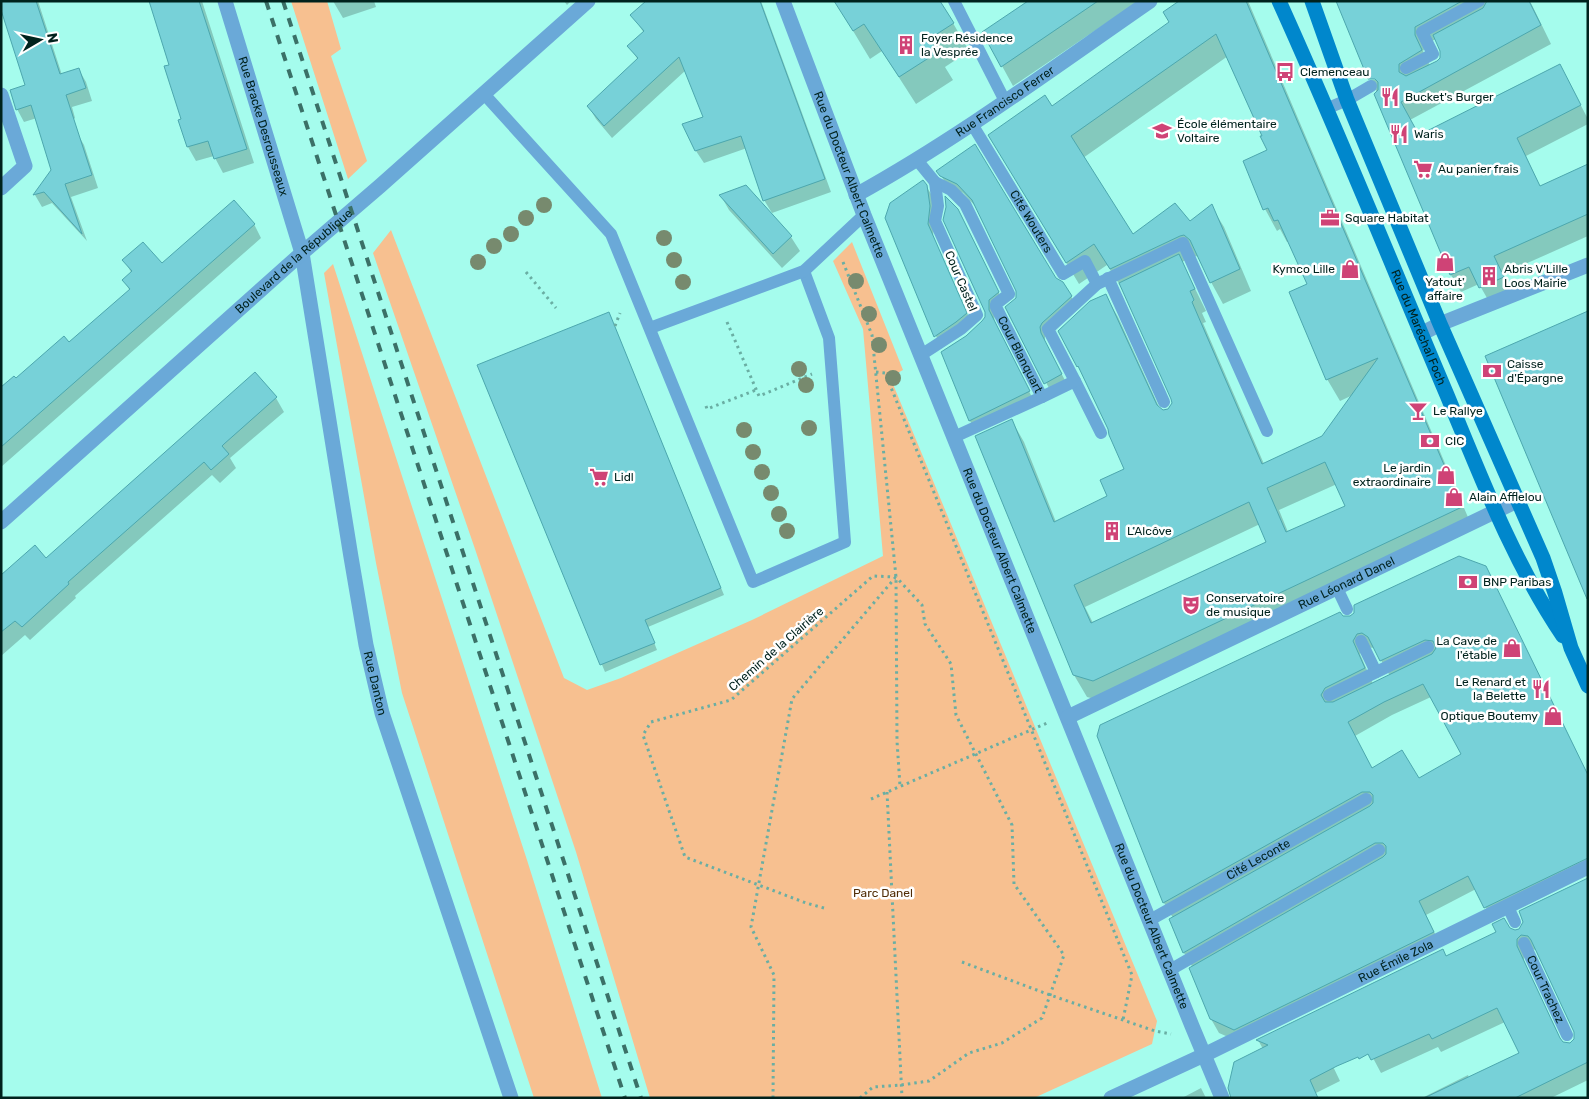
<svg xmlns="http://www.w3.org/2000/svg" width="1589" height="1099" font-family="Rubik,sans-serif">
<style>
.green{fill:#f7c090}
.shadow{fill:#0003;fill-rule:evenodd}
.building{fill:#77d1d8;stroke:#4ca7ae;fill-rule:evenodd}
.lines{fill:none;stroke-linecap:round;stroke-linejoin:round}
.path{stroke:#6aaea3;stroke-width:3;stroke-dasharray:2.5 4;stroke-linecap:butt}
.service{stroke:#6aa9d8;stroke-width:12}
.minor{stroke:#6aa9d8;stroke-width:15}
.tertiary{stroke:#6aa9d8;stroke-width:15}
.secondary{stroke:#0087cc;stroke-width:15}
.rail{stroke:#3b7067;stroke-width:4;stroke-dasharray:9 9;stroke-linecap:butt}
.tree{fill:#778a6e}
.labels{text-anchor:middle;stroke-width:5;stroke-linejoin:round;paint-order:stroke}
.poi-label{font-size:12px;fill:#00221d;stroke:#fff;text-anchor:start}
.street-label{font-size:12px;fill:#00221d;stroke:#fff}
.park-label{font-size:12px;fill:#512d06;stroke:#fff}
</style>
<rect width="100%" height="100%" fill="#a5fced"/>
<!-- green -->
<path class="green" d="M291,1H327L341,49L331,56L367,161L348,179Z
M391,230L564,678L587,690L621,678L752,620L883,556L863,329L833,261L852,242L903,370L890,377L1157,1021L1152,1044L1034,1098H650L576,852L475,549L373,253Z
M333,264L527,860L602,1098H534L402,693L376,563L324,273Z"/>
<!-- shadow -->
<path class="shadow" d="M1,1H38L62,75L79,70L86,82L92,101L72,107L75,118L48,143L37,118L24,122L17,109L27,86Z
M151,1H202L254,163L223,173L214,156L196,161L188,147L180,121L182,120L171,66Z
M333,1H374L376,7L343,18Z
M564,1H571L567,5Z
M647,1H761L831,192L772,213L764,200L747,148L704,163L696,151L705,118L686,70L612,138L596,119L589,107L638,60L629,46L644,33L632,15Z
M835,1L953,23L969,51L945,67L953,80L916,104L882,51L870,59Z
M1030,1H1143L1127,9L1013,86L984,33Z
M1181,1H1248L1473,529L1106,702L1087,697L1074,675L1012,421L1024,442L1056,522L1108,497L1126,469L1109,429L1087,383L1060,331L1106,296L1118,317L1160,409L1164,412L1172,407L1173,398L1123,290L1107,265L1079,284L1002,156L1052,108L1170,23ZM1228,56L1264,136L1268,151L1244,162L1265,209L1277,231L1280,229L1287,242H1289L1308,285L1327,379L1340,401L1353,395L1323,437L1264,464L1203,323L1206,322L1202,313L1206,311L1182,262L1192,257L1198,256L1200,258L1211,282L1223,304L1251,291L1224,227L1211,206L1190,222L1132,235L1083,158ZM1337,484L1346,506L1288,532L1279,510ZM1260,524L1267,542L1093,623L1085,607Z
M1339,1H1530L1551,44L1410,120L1419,136L1560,66L1588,119V124L1526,156L1540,187L1588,165V236L1503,274L1513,295L1491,305L1479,284L1461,292L1451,275L1376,94L1377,92L1370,80H1381ZM1436,39L1442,54L1438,62L1430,66L1423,51L1428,43Z
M77,133L84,145L98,188L71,197L87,241L52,203L42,207L35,195Z
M974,146L1055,279L1071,296L1076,306L1047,332L1045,337V343L1067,384L1051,392L1007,307L1017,299L1018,291L977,208L963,193L947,185L938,171Z
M926,186L933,197L935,217L933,236L972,324L941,346L936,336L886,218Z
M746,187L791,237L800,251L782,268L729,210L721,196Z
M957,210L1004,303L995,312L994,323L1035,403L976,432L970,421L942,352L967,336L983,322L986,316Z
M254,224L261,238L1,467V389L69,344L130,291L124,281L132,274L124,260L162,265Z
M609,313L724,595L648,627L657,650L605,672L478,366Z
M255,374L276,398L284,412L230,458L236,468L220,483L212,475L75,596L76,598L30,640L25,635L1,656V578L46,560Z
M1485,567L1588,775V874L1493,921L1476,889L1426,915L1441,946L1242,1043L1219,1033L1211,1019L1193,968L1184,953L1171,919L1173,918L1164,903L1098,736L1342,617L1350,618ZM1366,647L1374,648L1390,676L1373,684L1360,654ZM1431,697L1463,755L1418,780L1372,769L1355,736L1392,715Z
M1588,879V1080L1551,1098H1422L1468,1075L1469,1078L1520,1053L1505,1022L1441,1052L1438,1047L1381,1073L1342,1000L1446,958L1509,929L1515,931L1520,930ZM1529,949L1537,950L1576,1031L1575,1040L1570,1044L1562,1043L1524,961V953Z
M1315,1029L1340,1081L1316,1093L1263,1049L1258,1040Z
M1201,1088L1206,1098H1182Z"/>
<!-- building -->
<path class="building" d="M1,1H36L60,74L79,68L86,88L66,95L92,175L65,184L82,234L44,192L33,195L51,170L31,105L16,110L10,90L25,85L1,10Z
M149,1H199L247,149L214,159L208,141L187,147L178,120L181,119L164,66L169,65Z
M646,1H760L825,179L763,201L741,136L695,151L682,124L703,117L679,57L604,126L587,106L638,58L627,46L644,31L630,15Z
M834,1H940L954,23L929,39L938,52L899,77L864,24L853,31Z
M1028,1H1098L1001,67L982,32Z
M1179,1H1246L1462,507L1093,681L1073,675L975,436L1012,419L1054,522L1107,496L1100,480L1124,469L1109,435L1108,429L1078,366L1077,367L1058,331L1090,301L1106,294L1157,405L1163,410L1168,409L1172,403L1171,399L1119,283L1179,254L1195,289L1190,291L1194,300L1192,302L1262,464L1322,436L1378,358L1326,380L1289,292L1307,284L1278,220L1274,221L1268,208L1263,210L1243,161L1267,150L1260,136H1262L1216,34L1071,136L1133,234L1175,203L1190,221L1212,204L1240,269L1210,283L1190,240L1184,235L1180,236L1110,269L1094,244L1066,263L988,135L1045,95L1052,106L1169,22L1163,12ZM1325,462L1345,506L1286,532L1267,488ZM1249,502L1266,542L1091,623L1074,585Z
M1336,1H1462L1415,27V35L1422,50L1399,64V72L1406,76L1437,61L1440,58V51L1433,35L1483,8L1487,1H1529L1541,25L1401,102L1419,135L1560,64L1581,105L1517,138L1540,186L1588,164V214L1494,256L1504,277L1479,288L1469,267L1450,275L1374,94L1378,90V82L1375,79H1368Z
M975,144L1056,278L1063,282L1072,296L1042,323L1040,327L1041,333L1062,374L1044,384L1005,307L1016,298V291L972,200L957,184L940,176L936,171Z
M923,180L927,185L930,206L928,224L967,313L956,322L934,337L885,218L890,203Z
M746,185L792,236L773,254L719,195Z
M945,196L958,209L999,292L989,300V310L1030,391L969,421L941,352L966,336L982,321L985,317V312L943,220L946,207Z
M234,200L255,224L1,447V387L14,376L16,378L64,336L69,342L130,289L122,280L132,271L122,260L143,242L162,263Z
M1588,311V599H1587L1485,356Z
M609,312L721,588L645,620L655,643L600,665L477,365Z
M255,372L277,397L224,444L222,446L229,454L211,470L204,462L68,582L69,584L22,627L15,621L1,632V575L35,545L46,558Z
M1459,556L1486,566L1588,775V858L1484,908L1468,876L1419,901L1434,932L1234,1030L1210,1019L1189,968L1383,857L1386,854V846L1383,843H1375L1183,953L1169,919L1370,806L1373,803V795L1370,792H1362L1163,903L1097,736L1100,725L1340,612L1343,616H1350L1354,613V605ZM1362,633L1368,637L1380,661L1425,640L1433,641L1436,648L1432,654L1333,702H1325L1321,695L1325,688L1365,668L1353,641L1357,634ZM1423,684L1461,754L1419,778L1402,750L1372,768L1348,722L1384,702Z
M1588,878V1062L1515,1098H1424L1519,1053L1497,1008L1432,1039L1429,1034L1371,1060L1368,1054L1359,1059L1358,1057L1337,1066L1310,1080L1318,1098H1231L1228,1088L1234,1062L1268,1045L1256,1040L1443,949L1446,956L1496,932L1492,924L1504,918L1510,928L1515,930L1519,929L1523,922L1519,911ZM1521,935L1528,936L1531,940L1574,1032V1039L1570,1043L1563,1042L1560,1038L1517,946V939Z"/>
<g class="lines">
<!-- path -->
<path class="path" d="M843,262L872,335L896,577L897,741L900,786
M526,272L556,308
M727,322L759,396L812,374
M615,326L620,313
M876,372L885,373L1132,975L1123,1020
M706,406L707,409L756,390
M887,792L902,1098
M871,799L1047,723
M824,908L806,903L685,857L643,735L651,722L731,700L873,576L896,577
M962,962L1050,995L1155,1031L1171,1034
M773,1098L774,975L751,927L792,699L895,578
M860,1098L873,1087L901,1085L929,1081L969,1053L1002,1043L1042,1018L1064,955L1014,884L1012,825L956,715L951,664L925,624L922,605L896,577"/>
<!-- service -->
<g class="service">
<path d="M954,1L1005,101"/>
<path d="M1406,68L1433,54L1422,32L1479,1"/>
<path d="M484,94L611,234L753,582L845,542L829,338L804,271"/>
<path d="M1326,109L1347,100L1371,86"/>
<path id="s1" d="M972,124L1063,274L1085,261L1097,284"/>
<path id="s2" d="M917,160L935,182L951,190L965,204L1009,294L996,304V307L1042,397L954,437"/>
<path d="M1108,278L1164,402"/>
<path d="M650,328L804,271L864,215"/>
<path d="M921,355L961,329L977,315L935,221L938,206L935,182"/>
<path d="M1075,381L1101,433"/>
<path d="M1042,397L1075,381L1048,329L1097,284L1183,243L1267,431"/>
<path d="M1337,588L1347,609"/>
<path d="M1361,641L1376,672"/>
<path d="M1329,695L1428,647"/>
<path d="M1508,907L1515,922"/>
<path id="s3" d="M1150,920L1366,799"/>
<path id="s4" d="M1524,943L1567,1035"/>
<path d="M1170,970L1379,850"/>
</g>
<!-- minor -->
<g class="minor">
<path id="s5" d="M225,1L302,253L351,557L366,645L382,713L511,1098"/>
<path id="s6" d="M783,1L864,215L1192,1026L1222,1098"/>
<path d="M1,95L25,166L1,188"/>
<path id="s7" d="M856,195C959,138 1053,68 1150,1"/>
<path d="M1421,334L1440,324L1588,265"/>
<path id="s8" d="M1068,717L1517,501"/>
<path id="s9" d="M1111,1098L1204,1055L1588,867"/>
</g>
<!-- tertiary -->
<path class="tertiary" id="s10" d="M1,522L302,253L380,186L588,1"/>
<!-- secondary -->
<g class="secondary">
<path id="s11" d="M1279,1C1338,131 1391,263 1447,395C1481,477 1513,562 1563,636"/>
<path d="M1312,1L1347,100L1440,324L1543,558L1555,593L1571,648L1588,686"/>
</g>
<!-- rail -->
<path class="rail" d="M266,1L625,1098
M283,1L641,1098"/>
</g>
<!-- trees -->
<g class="tree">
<circle cx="544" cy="205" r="8"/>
<circle cx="526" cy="218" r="8"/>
<circle cx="511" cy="234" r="8"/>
<circle cx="664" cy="238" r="8"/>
<circle cx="494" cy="246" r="8"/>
<circle cx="674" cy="260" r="8"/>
<circle cx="478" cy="262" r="8"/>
<circle cx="856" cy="281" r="8"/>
<circle cx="683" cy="282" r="8"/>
<circle cx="869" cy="314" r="8"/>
<circle cx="879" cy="345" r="8"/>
<circle cx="799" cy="369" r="8"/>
<circle cx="893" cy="378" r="8"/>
<circle cx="806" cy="385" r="8"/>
<circle cx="809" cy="428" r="8"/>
<circle cx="744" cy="430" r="8"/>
<circle cx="753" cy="452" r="8"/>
<circle cx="762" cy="472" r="8"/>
<circle cx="771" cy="493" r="8"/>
<circle cx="779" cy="514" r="8"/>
<circle cx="787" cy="531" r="8"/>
</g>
<!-- icons -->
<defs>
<g id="building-bare" transform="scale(1.5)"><path d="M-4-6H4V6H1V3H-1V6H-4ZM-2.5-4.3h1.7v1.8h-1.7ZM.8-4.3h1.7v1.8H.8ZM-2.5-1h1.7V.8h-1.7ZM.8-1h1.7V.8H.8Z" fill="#cf4376" stroke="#fff" stroke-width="2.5" paint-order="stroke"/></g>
<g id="bus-bare" transform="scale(1.5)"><path d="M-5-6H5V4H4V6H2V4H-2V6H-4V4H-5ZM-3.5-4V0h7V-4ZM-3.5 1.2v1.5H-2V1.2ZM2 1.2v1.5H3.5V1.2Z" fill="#cf4376" stroke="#fff" stroke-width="2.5" paint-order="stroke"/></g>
<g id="restaurant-bare" transform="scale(1.5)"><path d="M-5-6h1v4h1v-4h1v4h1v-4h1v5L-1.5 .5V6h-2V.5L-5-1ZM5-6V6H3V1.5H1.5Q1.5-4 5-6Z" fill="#cf4376" stroke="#fff" stroke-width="2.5" paint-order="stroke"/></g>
<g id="school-bare" transform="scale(1.5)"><path d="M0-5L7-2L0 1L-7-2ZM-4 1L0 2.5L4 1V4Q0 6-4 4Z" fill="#cf4376" stroke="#fff" stroke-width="2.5" paint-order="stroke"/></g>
<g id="supermarket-bare" transform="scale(1.5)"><path d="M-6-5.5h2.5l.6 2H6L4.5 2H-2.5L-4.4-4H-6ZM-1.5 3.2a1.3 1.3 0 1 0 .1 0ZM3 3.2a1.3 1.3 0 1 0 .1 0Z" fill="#cf4376" stroke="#fff" stroke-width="2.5" paint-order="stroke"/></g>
<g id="office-bare" transform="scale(1.5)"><path d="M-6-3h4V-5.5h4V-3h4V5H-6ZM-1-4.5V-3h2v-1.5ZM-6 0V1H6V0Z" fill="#cf4376" stroke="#fff" stroke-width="2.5" paint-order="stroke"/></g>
<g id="shop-bare" transform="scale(1.5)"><path d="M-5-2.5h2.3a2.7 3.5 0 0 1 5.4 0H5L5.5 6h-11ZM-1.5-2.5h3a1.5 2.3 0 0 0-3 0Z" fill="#cf4376" stroke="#fff" stroke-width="2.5" paint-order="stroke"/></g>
<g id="bank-bare" transform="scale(1.5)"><path d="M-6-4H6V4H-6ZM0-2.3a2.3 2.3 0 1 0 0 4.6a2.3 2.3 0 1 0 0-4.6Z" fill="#cf4376" stroke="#fff" stroke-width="2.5" paint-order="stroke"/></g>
<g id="bar-bare" transform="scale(1.5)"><path d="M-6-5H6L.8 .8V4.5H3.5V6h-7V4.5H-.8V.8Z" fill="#cf4376" stroke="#fff" stroke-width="2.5" paint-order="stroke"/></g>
<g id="theatre-bare" transform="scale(1.5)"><path d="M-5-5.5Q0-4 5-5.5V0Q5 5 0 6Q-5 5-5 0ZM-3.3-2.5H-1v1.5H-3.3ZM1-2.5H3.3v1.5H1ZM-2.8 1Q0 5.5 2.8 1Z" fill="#cf4376" stroke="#fff" stroke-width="2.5" paint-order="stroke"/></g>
</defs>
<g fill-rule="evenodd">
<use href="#building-bare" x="906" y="45"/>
<use href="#bus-bare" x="1285" y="72"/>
<use href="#restaurant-bare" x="1390" y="97"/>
<use href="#school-bare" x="1162" y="131"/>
<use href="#restaurant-bare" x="1399" y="134"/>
<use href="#supermarket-bare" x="1423" y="169"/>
<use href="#office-bare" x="1330" y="218"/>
<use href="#shop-bare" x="1445" y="262"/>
<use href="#shop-bare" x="1350" y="269"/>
<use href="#building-bare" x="1489" y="276"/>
<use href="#bank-bare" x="1492" y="371"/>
<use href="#bar-bare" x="1418" y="411"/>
<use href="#bank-bare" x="1430" y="441"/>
<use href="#shop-bare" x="1446" y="475"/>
<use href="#supermarket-bare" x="599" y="477"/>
<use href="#shop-bare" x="1454" y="497"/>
<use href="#building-bare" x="1112" y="531"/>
<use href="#bank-bare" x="1468" y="582"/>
<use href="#theatre-bare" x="1191" y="605"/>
<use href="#shop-bare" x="1512" y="648"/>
<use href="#restaurant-bare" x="1541" y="689"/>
<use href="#shop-bare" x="1553" y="716"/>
</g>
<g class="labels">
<!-- poi labels -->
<g class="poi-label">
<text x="921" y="42">Foyer Résidence<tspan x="921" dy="14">la Vesprée</tspan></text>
<text x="1300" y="76">Clemenceau</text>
<text x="1405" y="101">Bucket's Burger</text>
<text x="1177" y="128">École élémentaire<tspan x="1177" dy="14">Voltaire</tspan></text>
<text x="1414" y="138">Waris</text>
<text x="1438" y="173">Au panier frais</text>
<text x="1345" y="222">Square Habitat</text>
<text x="1335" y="273" text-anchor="end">Kymco Lille</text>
<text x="1504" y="273">Abris V'Lille<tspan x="1504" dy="14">Loos Mairie</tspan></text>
<text x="1445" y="286" text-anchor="middle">Yatout'<tspan x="1445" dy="14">affaire</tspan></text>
<text x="1507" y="368">Caisse<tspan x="1507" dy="14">d'Épargne</tspan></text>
<text x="1433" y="415">Le Rallye</text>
<text x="1445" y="445">CIC</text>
<text x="1431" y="472" text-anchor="end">Le jardin<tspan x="1431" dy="14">extraordinaire</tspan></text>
<text x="614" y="481">Lidl</text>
<text x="1469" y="501">Alain Afflelou</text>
<text x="1127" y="535">L'Alcôve</text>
<text x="1483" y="586">BNP Paribas</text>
<text x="1206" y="602">Conservatoire<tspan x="1206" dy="14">de musique</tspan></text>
<text x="1497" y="645" text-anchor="end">La Cave de<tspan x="1497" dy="14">l'étable</tspan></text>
<text x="1526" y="686" text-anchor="end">Le Renard et<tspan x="1526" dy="14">la Belette</tspan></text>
<text x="1538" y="720" text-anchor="end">Optique Boutemy</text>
</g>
<!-- street labels -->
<g class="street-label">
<text dy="4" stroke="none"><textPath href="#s7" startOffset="176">Rue Francisco Ferrer</textPath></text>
<text dy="4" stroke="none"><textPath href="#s5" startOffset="131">Rue Bracke Desrousseaux</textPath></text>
<text dy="4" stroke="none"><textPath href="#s6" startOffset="186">Rue du Docteur Albert Calmette</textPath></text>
<text dy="4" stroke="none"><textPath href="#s1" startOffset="114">Cité Wouters</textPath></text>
<text dy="4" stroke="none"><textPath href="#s10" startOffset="392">Boulevard de la République</textPath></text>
<text transform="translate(961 281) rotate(67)" y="4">Cour Castel</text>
<text dy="4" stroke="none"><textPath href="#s11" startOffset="355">Rue du Maréchal Foch</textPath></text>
<text dy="4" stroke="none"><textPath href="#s2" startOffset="239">Cour Blanquart</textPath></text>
<text dy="4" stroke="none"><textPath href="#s6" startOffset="591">Rue du Docteur Albert Calmette</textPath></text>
<text dy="4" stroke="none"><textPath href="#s8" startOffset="309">Rue Léonard Danel</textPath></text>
<text transform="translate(776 649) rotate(-41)" y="4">Chemin de la Clairière</text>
<text dy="4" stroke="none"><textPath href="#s5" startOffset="700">Rue Danton</textPath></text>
<text dy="4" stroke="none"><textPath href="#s3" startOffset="124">Cité Leconte</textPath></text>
<text dy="4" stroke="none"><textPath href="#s6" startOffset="996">Rue du Docteur Albert Calmette</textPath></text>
<text dy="4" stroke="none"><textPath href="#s9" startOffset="316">Rue Émile Zola</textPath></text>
<text dy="4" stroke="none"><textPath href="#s4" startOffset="51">Cour Trachez</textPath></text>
</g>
<!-- park labels -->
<g class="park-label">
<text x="883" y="897">Parc Danel</text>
</g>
</g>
<!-- border -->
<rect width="1589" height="1099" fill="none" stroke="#00221d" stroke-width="5"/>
<!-- north arrow -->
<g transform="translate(40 40) rotate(81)" stroke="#ffffff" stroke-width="4" paint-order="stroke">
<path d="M0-4L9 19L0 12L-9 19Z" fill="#00221d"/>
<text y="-8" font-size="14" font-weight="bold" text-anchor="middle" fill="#00221d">N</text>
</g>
</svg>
